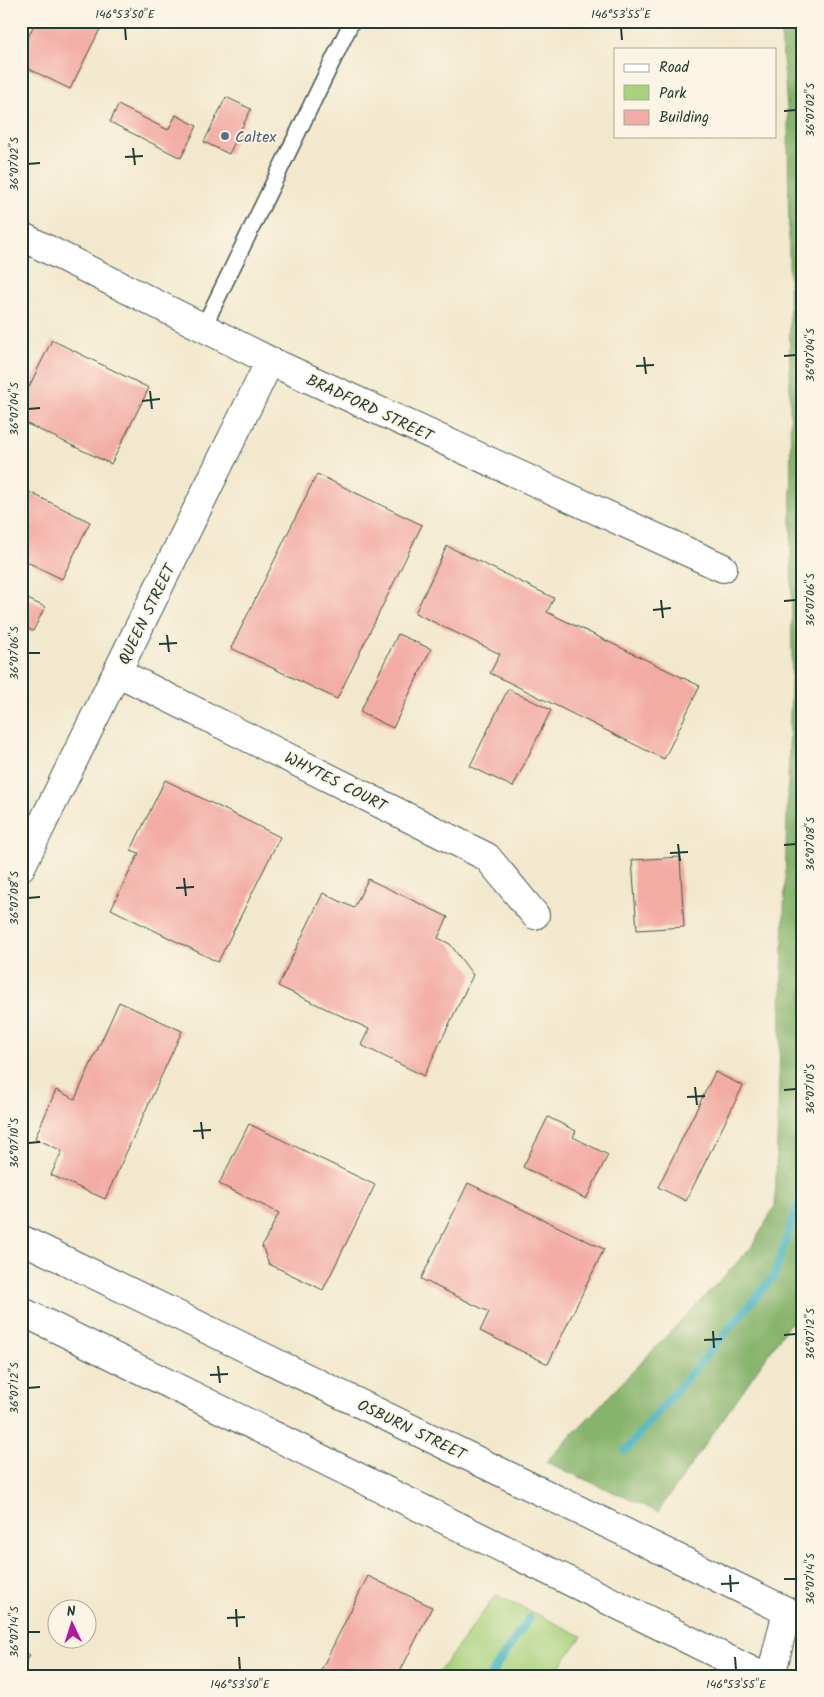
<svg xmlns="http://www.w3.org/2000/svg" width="824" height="1697" font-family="Kalam,sans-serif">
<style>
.green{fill:#a9d27d;stroke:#648858}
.forest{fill:#86b46c;stroke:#527850}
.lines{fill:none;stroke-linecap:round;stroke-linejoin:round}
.stream{stroke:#45b3c1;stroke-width:8}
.building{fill:#f2aca4}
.service-casing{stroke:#3f574b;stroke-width:18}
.minor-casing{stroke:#3f574b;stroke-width:30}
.tertiary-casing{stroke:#3f574b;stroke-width:30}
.service{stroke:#fff;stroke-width:15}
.minor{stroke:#fff;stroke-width:28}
.tertiary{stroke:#fff;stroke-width:28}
.ticks{fill:none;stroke:#1f3d34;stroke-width:2}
.service-dot{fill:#5c6f8a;stroke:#fcf5e5;stroke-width:2}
.labels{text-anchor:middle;stroke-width:4;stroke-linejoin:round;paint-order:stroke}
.service-label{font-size:16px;fill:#4e5e75;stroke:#fcf5e5;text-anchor:start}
.street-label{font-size:16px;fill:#1f3d34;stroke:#fcf5e5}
.neatline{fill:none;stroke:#1f3d34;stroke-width:2}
.ticks-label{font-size:12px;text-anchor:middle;fill:#1f3d34}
</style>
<rect width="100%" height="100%" fill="#fcf5e5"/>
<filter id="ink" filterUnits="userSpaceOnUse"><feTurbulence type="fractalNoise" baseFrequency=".02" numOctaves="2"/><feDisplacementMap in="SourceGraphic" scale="10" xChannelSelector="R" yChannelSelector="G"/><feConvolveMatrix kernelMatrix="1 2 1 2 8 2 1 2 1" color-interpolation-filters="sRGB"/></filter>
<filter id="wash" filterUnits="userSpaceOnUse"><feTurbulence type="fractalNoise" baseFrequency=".0096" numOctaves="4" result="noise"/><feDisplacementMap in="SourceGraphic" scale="20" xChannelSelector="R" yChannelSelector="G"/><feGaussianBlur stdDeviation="1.12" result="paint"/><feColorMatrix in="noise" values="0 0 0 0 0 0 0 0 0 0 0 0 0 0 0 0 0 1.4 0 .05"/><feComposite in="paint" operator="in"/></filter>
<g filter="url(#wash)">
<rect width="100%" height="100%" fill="#f2e8cd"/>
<!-- green -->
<path class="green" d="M496,1595L582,1636L553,1676H436Z"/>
<!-- forest -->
<path class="forest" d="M780,21H803V1325L790,1323L658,1512L546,1462L751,1248L775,1206L792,654L788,120Z"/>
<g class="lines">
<!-- stream -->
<path class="stream" d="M625,1451L774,1276L803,1188
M490,1676L529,1618"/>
</g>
<g id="blocks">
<!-- building -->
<path class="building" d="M36,21H104L70,89L21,65V51Z
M226,97L251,109L229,154L204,142Z
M118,105L168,130L176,115L197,126L181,158L110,122Z
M52,340L149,388L111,464L21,421V403Z
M317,474L422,525L337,699L231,648Z
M21,488L90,522L62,579L21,559Z
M447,546L554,598L547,612L700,686L664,759L490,673L500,654L415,613Z
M21,596L45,607L33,631L21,626Z
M398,634L431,649L393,728L360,712Z
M21,640L27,643L21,655Z
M508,689L551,710L513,787L470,766Z
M165,780L280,837L218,962L111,909L139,853L131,850Z
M680,857L684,927L637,930L632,860Z
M368,879L448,917L438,938L450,944L473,975L424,1076L361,1045L369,1029L278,986L323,893L354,908Z
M119,1002L182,1031L105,1199L51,1175L62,1151L35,1138L56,1090L75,1099Z
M715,1072L743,1086L686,1201L658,1187Z
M548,1117L576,1131L573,1137L608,1155L586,1199L523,1167Z
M249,1124L375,1185L323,1290L269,1264L262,1246L279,1213L219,1184Z
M468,1183L604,1249L548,1364L480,1331L489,1312L421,1279Z
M368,1576L432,1607L398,1676H318Z
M21,1651L30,1655L21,1673Z"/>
</g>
</g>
<g filter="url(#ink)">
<use href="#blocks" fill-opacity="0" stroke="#3f574b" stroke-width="1"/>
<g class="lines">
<!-- service casing -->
<g class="service-casing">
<path id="service" d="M204,326L352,21"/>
</g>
<!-- minor casing -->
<g class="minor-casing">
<path id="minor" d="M21,236L270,361L723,568
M117,672L487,857L535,915
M21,867L270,361"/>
</g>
<!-- tertiary casing -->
<g class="tertiary-casing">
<path id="tertiary" d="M21,1239L803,1619
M21,1311L762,1676
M771,1676L787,1611"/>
</g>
<!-- service -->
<use href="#service" class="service"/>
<!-- minor -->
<use href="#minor" class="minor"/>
<!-- tertiary -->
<use href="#tertiary" class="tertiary"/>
</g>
</g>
<!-- ticks -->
<path class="ticks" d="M125,28L126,40M621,28L622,40M784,111L796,110M133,148L135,165M125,157L143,156M28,164L40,163M784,356L796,355M644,357L646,374M636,366L654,365M150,391L152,409M142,401L160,399M28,409L40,408M661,600L663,618M784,601L796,600M653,610L671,608M167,635L169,652M159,644L177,643M28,653H40M678,844L680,861M784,845L796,844M670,853L688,852M184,878L186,896M176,888L194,887M28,898L40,897M695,1087L697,1105M784,1090L796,1089M687,1097L705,1096M201,1122L203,1139M193,1131L211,1130M28,1143L40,1142M713,1331L714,1348M784,1335L796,1334M704,1340L722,1339M218,1366L220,1383M210,1375L228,1374M28,1388L40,1387M730,1575L731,1592M784,1579H796M721,1584L739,1583M236,1609L237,1627M227,1618L245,1617M28,1632H40M239,1657L240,1670M735,1657L736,1670"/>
<!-- markers -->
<circle class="service-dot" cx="225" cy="136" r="5"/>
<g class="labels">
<!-- service labels -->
<g class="service-label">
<text x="235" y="142">Caltex</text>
</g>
<!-- street labels -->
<g class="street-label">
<text transform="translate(370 407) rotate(25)" y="6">BRADFORD STREET</text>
<text transform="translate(146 614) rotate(-64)" y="6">QUEEN STREET</text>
<text transform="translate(336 781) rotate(27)" y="6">WHYTES COURT</text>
<text transform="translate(412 1429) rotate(26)" y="6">OSBURN STREET</text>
</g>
</g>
<!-- margin -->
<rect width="824" height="1697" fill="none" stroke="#fcf5e5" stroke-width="55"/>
<!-- legend -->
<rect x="614" y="48" width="162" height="90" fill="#fcf5e5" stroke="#a4ab9e"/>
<rect x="624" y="64" width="25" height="8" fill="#ffffff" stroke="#a4ab9e"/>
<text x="659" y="72" font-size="15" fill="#1f3d34">Road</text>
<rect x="624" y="85" width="25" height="15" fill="#a9d27d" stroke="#a4ab9e"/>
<text x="659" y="98" font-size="15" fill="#1f3d34">Park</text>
<rect x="624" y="110" width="25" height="15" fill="#f2aca4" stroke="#a4ab9e"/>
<text x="659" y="122" font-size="15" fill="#1f3d34">Building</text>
<!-- north arrow -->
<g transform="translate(72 1624) rotate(356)"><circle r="24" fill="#fcf5e5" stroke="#a4ab9e"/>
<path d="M0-4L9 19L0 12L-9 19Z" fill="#b5179e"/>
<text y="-8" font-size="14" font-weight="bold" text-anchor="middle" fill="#1f3d34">N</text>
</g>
<rect x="28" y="28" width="768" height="1642" class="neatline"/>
<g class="ticks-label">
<text x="125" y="18">146°53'50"E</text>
<text x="621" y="18">146°53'55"E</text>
<text transform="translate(810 110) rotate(-90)" y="4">36°07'02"S</text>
<text transform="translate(14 164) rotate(-90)" y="4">36°07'02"S</text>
<text transform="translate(810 355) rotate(-90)" y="4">36°07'04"S</text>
<text transform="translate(14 409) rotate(-90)" y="4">36°07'04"S</text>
<text transform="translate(810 600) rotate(-90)" y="4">36°07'06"S</text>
<text transform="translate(14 653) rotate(-90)" y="4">36°07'06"S</text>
<text transform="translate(810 844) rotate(-90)" y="4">36°07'08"S</text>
<text transform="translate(14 898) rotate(-90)" y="4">36°07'08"S</text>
<text transform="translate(810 1089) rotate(-90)" y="4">36°07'10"S</text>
<text transform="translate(14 1143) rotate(-90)" y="4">36°07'10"S</text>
<text transform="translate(810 1334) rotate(-90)" y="4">36°07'12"S</text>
<text transform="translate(14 1388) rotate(-90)" y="4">36°07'12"S</text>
<text transform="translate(810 1579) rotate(-90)" y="4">36°07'14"S</text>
<text transform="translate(14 1632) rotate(-90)" y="4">36°07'14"S</text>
<text x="240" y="1688">146°53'50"E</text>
<text x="736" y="1688">146°53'55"E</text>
</g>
</svg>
